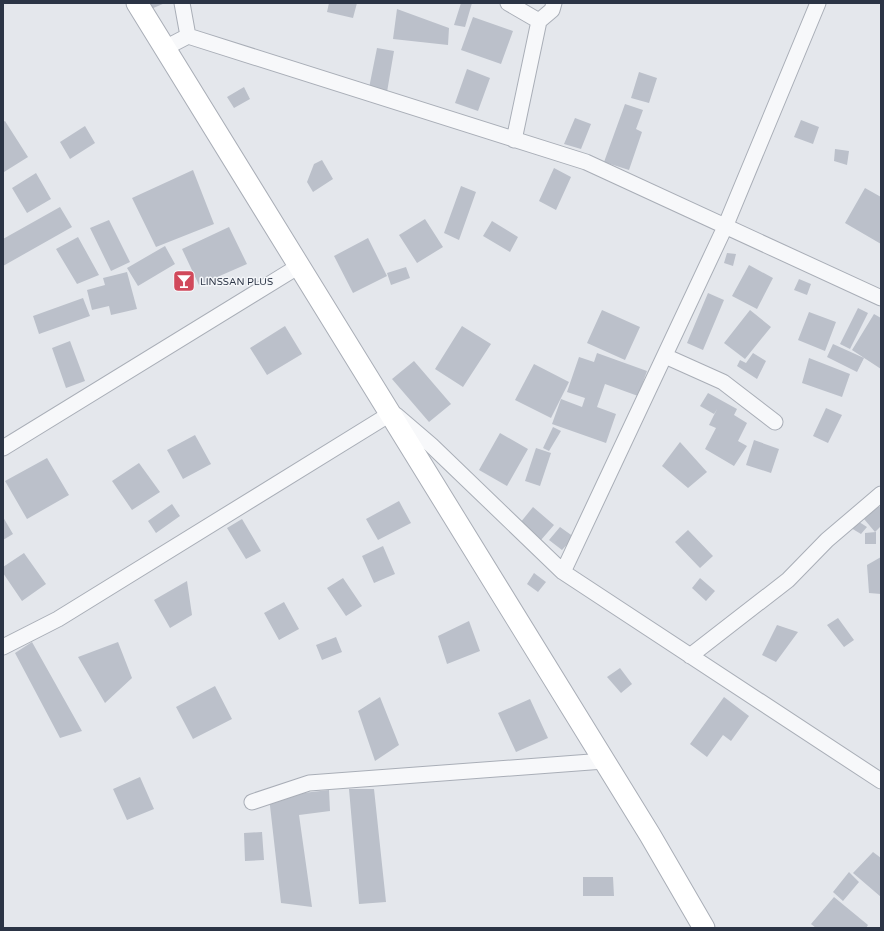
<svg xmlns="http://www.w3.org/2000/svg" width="884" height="931" font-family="'Varela Round',sans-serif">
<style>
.building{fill:#bbc0ca}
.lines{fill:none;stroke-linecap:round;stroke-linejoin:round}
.street-casing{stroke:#a9aeb7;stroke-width:17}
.secondary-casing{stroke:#a9aeb7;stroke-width:23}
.street{stroke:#f7f8fa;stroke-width:15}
.secondary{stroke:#fff;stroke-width:21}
.labels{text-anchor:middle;stroke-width:3;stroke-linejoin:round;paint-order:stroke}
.poi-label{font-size:10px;fill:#2b3445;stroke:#f4f6f9;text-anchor:start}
</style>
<rect width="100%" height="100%" fill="#e4e7ec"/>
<!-- building -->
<path class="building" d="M149,3H165L151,9Z
M329,3H357L353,18L327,12Z
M461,3H472L465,27L454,25Z
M397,9L449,28L448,45L393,39Z
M473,17L513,31L501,64L461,50Z
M377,48L394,51L387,92L369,88Z
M467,69L490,78L478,111L455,103Z
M639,72L657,78L649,103L631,98Z
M244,87L250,99L234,108L227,97Z
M625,104L643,110L636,129L642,132L629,170L604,162Z
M575,118L591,124L581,149L564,144Z
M801,120L819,127L813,144L794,137Z
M5,121L28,157L4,172L3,170V122Z
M85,126L95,143L70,159L60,142Z
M835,149L849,151L847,165L834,161Z
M322,160L333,179L313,192L307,182L314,164Z
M554,168L571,177L556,210L539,201Z
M193,170L214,224L156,247L132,198Z
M36,173L51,199L27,213L12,188Z
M461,186L476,192L459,240L444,233Z
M865,188L881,197V244L845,223Z
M60,207L72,227L3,266V239Z
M425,219L443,247L417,263L399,235Z
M109,220L130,262L111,271L90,228Z
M492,221L518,237L510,252L483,236Z
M229,227L247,264L199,285L182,249Z
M78,237L99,275L77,284L56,249Z
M368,238L387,276L353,293L334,256Z
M165,246L175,264L138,286L127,268Z
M727,253L736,254L733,266L724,263Z
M749,265L773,278L757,309L732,296Z
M406,267L410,278L391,285L387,273Z
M127,272L137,309L111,315L109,306L92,310L87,290L105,285L103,278Z
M799,279L811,284L807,295L794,290Z
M708,293L724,300L703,350L687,343Z
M83,298L90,316L39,334L33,316Z
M858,308L868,313L850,349L840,344Z
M602,310L640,327L625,360L587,343Z
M750,310L771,327L745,359L724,343Z
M809,312L836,322L825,351L798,340Z
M874,314L881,318V369L852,350Z
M285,326L302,354L267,375L250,348Z
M462,326L491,344L463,387L435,369Z
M70,341L85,381L66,388L52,348Z
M833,344L864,358L857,372L827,357Z
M597,353L647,371L638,396L605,384L597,407L616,414L606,443L552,424L561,399L582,407L585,398L567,392L579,357L594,362Z
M753,353L766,361L757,379L737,366L740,360L746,363Z
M809,358L850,374L842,397L802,383Z
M414,361L451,404L429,422L392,379Z
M534,364L569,382L551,418L515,400Z
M708,393L737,409L734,415L747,423L738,441L747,446L734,466L705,449L716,428L709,425L717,409L714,414L700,406Z
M826,408L842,415L828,443L813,436Z
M553,427L561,431L549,451L543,448Z
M500,433L528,449L507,486L479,470Z
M195,435L211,464L183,479L167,450Z
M754,440L779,449L771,473L746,465Z
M680,442L707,472L688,488L662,466Z
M536,448L551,453L540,486L525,481Z
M47,458L69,495L27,519L5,481Z
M139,463L160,492L132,510L112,481Z
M399,501L411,523L378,540L366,519Z
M172,504L180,516L156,533L148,521Z
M879,506L881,509V526L875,532L864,519Z
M533,507L554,525L541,540L520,523Z
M3,517L13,534L3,540Z
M242,519L261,551L246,559L227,528Z
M856,520L867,527L861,534L851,528Z
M560,527L574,537L562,550L549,540Z
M688,530L713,556L700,568L675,542Z
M876,532V544H865V533Z
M383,546L395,574L374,583L362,556Z
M24,553L46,584L22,601L3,573V567Z
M881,557V594L869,593L867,565Z
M534,573L546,582L538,592L527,584Z
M343,578L362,606L346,616L327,588Z
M700,578L715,591L706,601L692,588Z
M187,581L192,615L170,628L154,600Z
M284,602L299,629L279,640L264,613Z
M838,618L854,640L844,647L827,625Z
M469,621L480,651L447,664L438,636Z
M777,625L798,632L776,662L762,655Z
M336,637L342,652L322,660L316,645Z
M32,642L82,731L60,738L15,653Z
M118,642L132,678L105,703L78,657Z
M620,668L632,684L621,693L607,677Z
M215,686L232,719L193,739L176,707Z
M380,697L399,745L375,761L358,711Z
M724,697L749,716L731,741L723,735L707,757L690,744Z
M530,699L548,738L516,752L498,713Z
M140,777L154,809L127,820L113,789Z
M349,789H374L386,902L359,904Z
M329,790L330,811L299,815L312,907L281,903L269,797Z
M262,832L264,860L245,861L244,833Z
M873,852L881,858V897L853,873Z
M849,872L859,882L843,901L833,892Z
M583,877H613L614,896H583Z
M834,897L868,925L866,928H816L811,924Z"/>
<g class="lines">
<!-- street casing -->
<g class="street-casing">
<path id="street" d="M508,3L539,21
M188,36L586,162L881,298
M165,48L188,36L182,3
M514,140L539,21L552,10L554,3
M665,356L723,382L775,422
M396,415L431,445L563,572L881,781
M3,448L299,266
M563,572L725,227L818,3
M3,647L58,619L390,414
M690,656L788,580L827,540L881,494
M252,802L309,783L604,761"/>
</g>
<!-- secondary casing -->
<g class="secondary-casing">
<path id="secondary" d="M137,3L650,835L704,928"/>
</g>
<!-- street -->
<use href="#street" class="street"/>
<!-- secondary -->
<use href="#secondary" class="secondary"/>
</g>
<!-- icons -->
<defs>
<g id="bar-square" transform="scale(1.15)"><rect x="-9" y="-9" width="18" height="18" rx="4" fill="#d1495b" stroke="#f4f6f9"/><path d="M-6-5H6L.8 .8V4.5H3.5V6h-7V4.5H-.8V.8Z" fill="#fff"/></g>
</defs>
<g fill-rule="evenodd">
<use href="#bar-square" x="184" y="281"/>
</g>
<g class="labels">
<!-- poi labels -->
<g class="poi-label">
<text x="200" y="285">LINSSAN PLUS</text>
</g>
</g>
<!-- border -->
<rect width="884" height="931" fill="none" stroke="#2b3445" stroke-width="8"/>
</svg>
